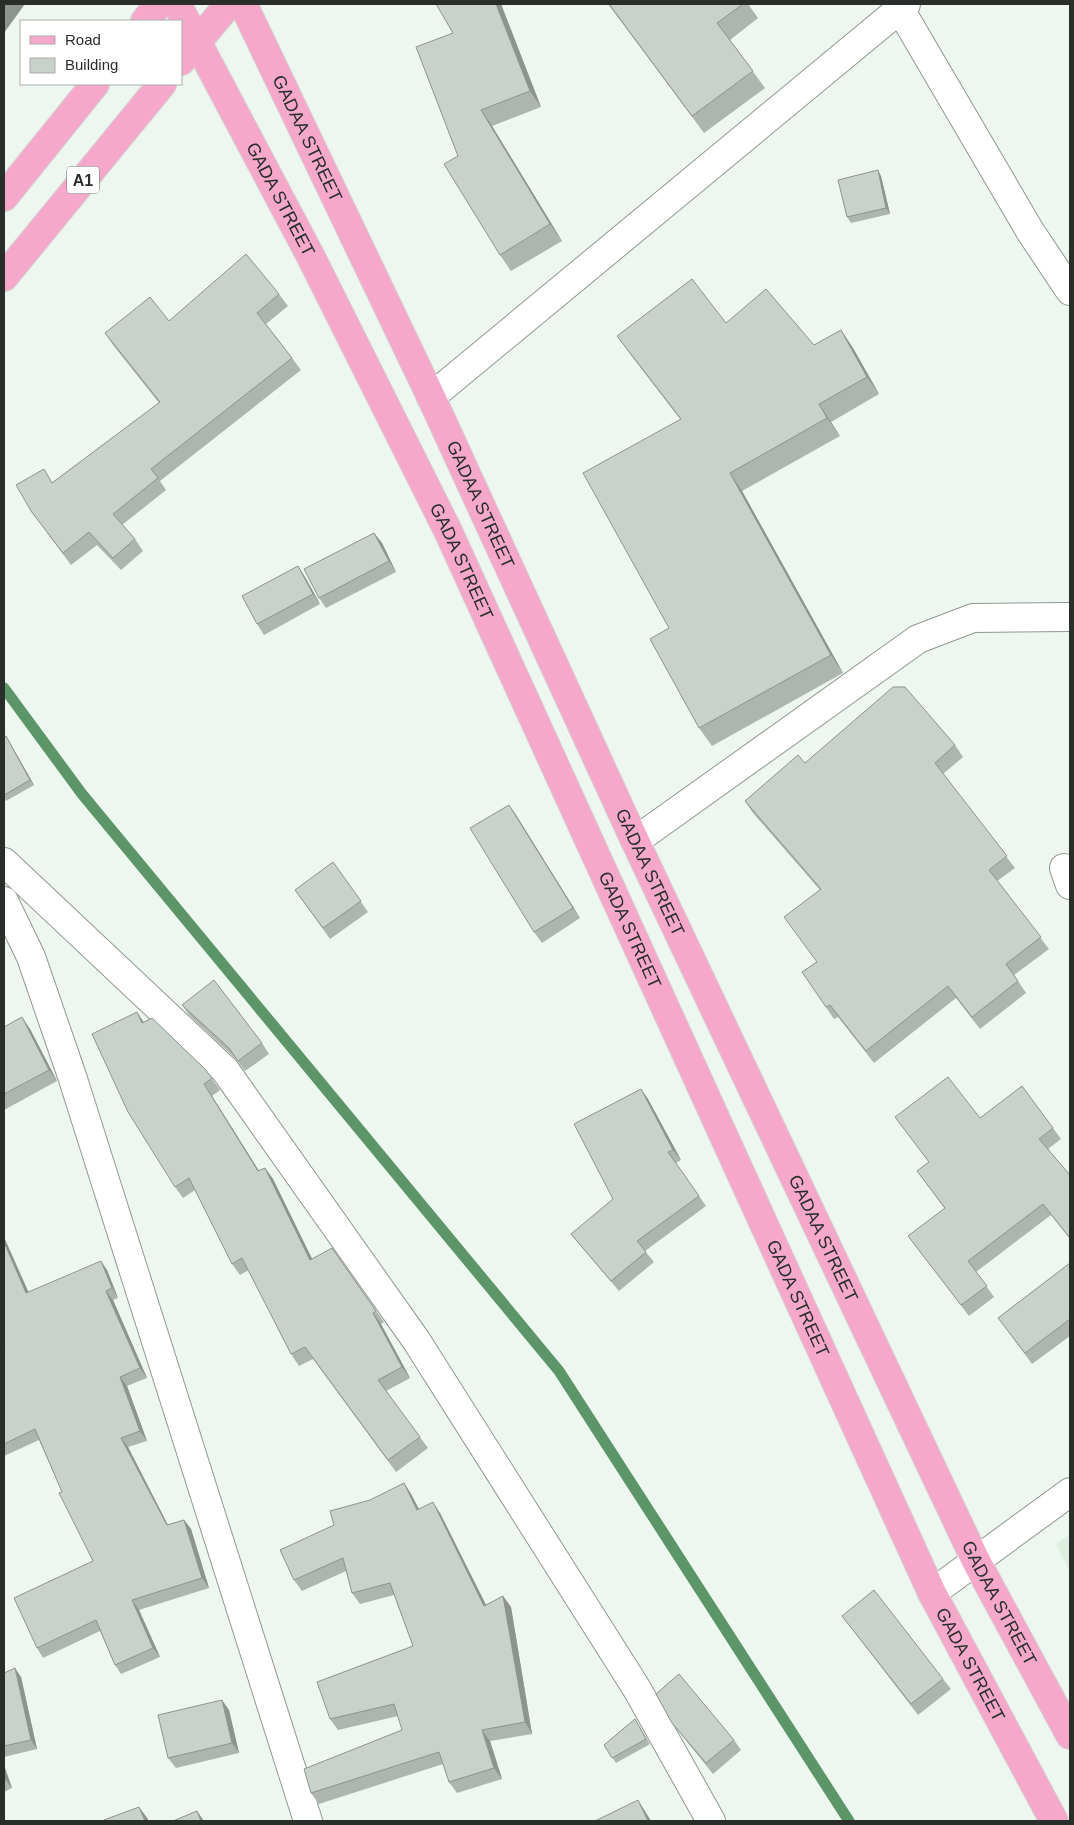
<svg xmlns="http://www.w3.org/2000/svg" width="1074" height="1825" font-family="Helvetica,sans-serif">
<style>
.built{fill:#deeee0}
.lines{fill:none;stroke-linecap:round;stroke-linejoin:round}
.stream{stroke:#5c9668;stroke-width:11}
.minor-casing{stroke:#909891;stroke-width:30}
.major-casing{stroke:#d4d5d4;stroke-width:30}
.minor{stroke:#fff;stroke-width:28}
.major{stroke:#f5a8ca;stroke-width:28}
.wall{fill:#adb5ae}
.shaded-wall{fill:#8d938d}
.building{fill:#c9d2ca;stroke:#8d938d}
.labels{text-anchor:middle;stroke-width:4;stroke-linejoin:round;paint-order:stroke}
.shield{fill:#fff;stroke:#6a6d6a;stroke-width:1}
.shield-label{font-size:16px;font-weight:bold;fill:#2a2e2a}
.street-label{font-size:18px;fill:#2a2e2a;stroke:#fff}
</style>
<rect width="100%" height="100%" fill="#eef7ef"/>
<!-- built -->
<path class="built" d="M1070,1534V1572L1056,1544Z"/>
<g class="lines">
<!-- stream -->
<path class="stream" d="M4,688L82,794L559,1371L849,1821"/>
<!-- minor casing -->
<g class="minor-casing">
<path id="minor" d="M897,4L1030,231L1070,291
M431,397L906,4
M635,841L918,639L973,618L1070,617
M4,862L225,1070L416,1340L637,1689L711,1821
M1064,868L1070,885
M4,901L31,957L72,1076L308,1821
M932,1593L1070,1492"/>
</g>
<!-- major casing -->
<g class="major-casing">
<g id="major">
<path id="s1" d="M177,4L311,257L448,531L932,1593L1054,1821"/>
<path id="s2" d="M243,4L431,397L635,841L976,1561L1070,1735"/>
<path d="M145,21L159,4"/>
<path d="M181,61L229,4"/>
<path d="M4,197L95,84"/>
<path d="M4,277L162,84"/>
</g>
</g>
<!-- minor -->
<use href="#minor" class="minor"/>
<!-- major -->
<use href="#major" class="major"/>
</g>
<!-- wall -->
<path class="wall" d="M501,4L541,107L492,126L562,241L511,271L500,255L453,33Z
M608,4H748L758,18L730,40L765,88L704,133Z
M881,176L890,214L851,223L847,217Z
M279,294L288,306L266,324L292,358L301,370L160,481L166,490L122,525L135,539L143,551L121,570L97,545L71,565L31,511L53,482L159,403L113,345L105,333L169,321Z
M726,323L814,345L841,330L853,348L879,394L831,422L840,436L742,491L843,673L712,746L699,728L669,628L680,419L630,354L617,336Z
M374,533L382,543L396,572L326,608L319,598Z
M298,566L305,577L320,604L264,635L257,624Z
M6,736L34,785L6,801L4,798V737Z
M955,745L963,757L943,774L1015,868L997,881L1049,949L1014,975L1026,993L980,1029L956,998L874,1063L838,1017L834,1019L802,972L816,962L820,890L753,813L745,801L805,763Z
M509,805L516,815L580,918L542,943L534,932Z
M333,862L368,912L330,939L295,890Z
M182,1005L262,1043L269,1054L245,1071L236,1059L189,1015Z
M144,1022L205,1069L220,1090L212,1096L259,1171L265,1168L273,1179L312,1259L332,1248L384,1322L381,1324L410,1378L386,1391L428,1448L396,1472L313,1359L299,1366L291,1354L249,1270L240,1275L232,1264L195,1190L183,1198L175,1187Z
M4,1027L30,1029L57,1081L4,1110Z
M648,1099L681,1160L676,1163L706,1206L645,1251L654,1262L619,1291L579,1244L571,1234L613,1199Z
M895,1117L980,1118L1053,1128L1061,1139L1048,1149L1070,1175V1239L1051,1215L976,1272L994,1297L969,1316L908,1236L945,1209L917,1171L929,1162Z
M1070,1263V1336L1032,1364L998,1318Z
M107,1270L118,1298L113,1300L147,1378L127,1386L147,1441L128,1447L168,1525L184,1520L191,1529L209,1588L139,1610L160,1657L121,1674L115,1665L100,1631L43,1658L37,1648L93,1561L39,1440L4,1456V1346L5,1345L28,1292Z
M404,1483L411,1494L419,1509L440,1513L486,1605L503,1596L511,1607L532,1734L490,1741L502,1779L457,1793L449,1782L443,1764L319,1804L311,1793L402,1730L398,1716L338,1730L330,1719L413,1646L394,1595L360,1604L352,1593L346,1571L302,1591L294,1580L334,1525L370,1500Z
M842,1616L943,1679L951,1689L918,1715Z
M4,1673L21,1677L37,1749L4,1757Z
M229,1710L239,1753L176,1768L168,1758Z
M635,1719L650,1744L616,1763L604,1745Z
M672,1723L734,1740L741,1750L713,1774L680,1733Z
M4,1765L12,1788L4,1792Z"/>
<!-- shaded-wall -->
<path class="shaded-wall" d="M4,4H25L4,33Z
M496,4H501L541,107L530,91Z
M481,110L492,126L562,241L550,224Z
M878,170L881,176L890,214L886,208Z
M841,330L853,348L879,394L867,377Z
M819,404L831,422L840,436L827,418Z
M730,473L742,491L843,673L831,655Z
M374,533L382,543L396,572L389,561Z
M298,566L305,577L320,604L313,594Z
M6,736L9,741L34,785L30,780Z
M509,805L516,815L580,918L573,908Z
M137,1012L145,1024L142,1023Z
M22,1017L30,1029L57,1081L49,1070Z
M204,1084L212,1096L266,1182L258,1171Z
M641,1089L648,1099L681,1160L673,1150Z
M265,1168L273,1179L318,1271L310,1260Z
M4,1237L33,1302L26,1293L4,1242Z
M101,1261L107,1270L118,1298L112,1288Z
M106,1291L113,1300L147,1378L140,1368Z
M373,1313L381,1324L410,1378L402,1367Z
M120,1377L127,1386L147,1441L140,1431Z
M121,1438L128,1447L173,1535L167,1525Z
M404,1483L411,1494L425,1521L417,1510Z
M433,1502L440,1513L492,1617L484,1606Z
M184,1520L191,1529L209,1588L202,1578Z
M503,1596L511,1607L532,1734L525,1722Z
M132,1600L139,1610L160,1657L153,1648Z
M15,1668L21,1677L37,1749L31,1740Z
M222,1700L229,1710L239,1753L232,1743Z
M482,1730L490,1741L502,1779L494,1768Z
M4,1765L12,1788L6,1780L4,1773Z
M638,1800L645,1811L651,1821H648Z
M139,1807L148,1819V1821H145Z
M197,1811L204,1821H201Z"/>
<!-- building -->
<path class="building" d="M436,4H496L530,91L481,110L550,224L500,255L444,164L458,156L416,47L453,33Z
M609,4H743L717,23L753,71L692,116Z
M878,170L886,208L847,217L838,180Z
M246,254L279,294L257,313L292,358L151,469L158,478L113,514L135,539L113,558L89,532L63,553L31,511L16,485L44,469L52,483L160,402L105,333L150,297L169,321Z
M692,279L726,323L766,289L814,345L841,330L867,377L819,404L827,418L730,473L831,655L699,728L650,639L669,628L583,473L681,419L617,336Z
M374,533L389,561L319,598L304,569Z
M298,566L313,594L257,624L242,596Z
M893,687H905L955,745L935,763L1007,856L989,870L1041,937L1006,964L1018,981L972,1017L948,986L866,1051L830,1005L826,1007L802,972L817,962L784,917L821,889L745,801L798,755L805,763Z
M6,736L30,780L4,795V737Z
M509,805L573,908L534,932L470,828Z
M333,862L361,901L323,928L295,890Z
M214,980L262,1043L238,1061L229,1048L182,1005Z
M137,1012L142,1023L152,1018L205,1069L212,1078L204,1084L258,1171L265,1168L310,1260L332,1248L376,1311L373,1313L402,1367L378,1380L420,1437L388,1460L305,1347L291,1354L242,1258L232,1264L189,1178L175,1187L128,1112L92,1034Z
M22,1017L49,1070L4,1094V1027Z
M948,1077L980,1118L1022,1086L1053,1128L1039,1139L1070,1175V1238L1043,1204L968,1261L987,1286L961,1305L908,1236L945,1208L917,1171L929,1162L895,1117Z
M641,1089L673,1150L668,1152L699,1196L637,1241L646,1252L611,1281L571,1234L613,1199L574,1124Z
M4,1242L26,1293L101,1261L112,1288L106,1291L140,1368L120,1377L140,1431L121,1438L167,1525L184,1520L202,1578L132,1600L153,1648L115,1665L96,1620L37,1648L14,1598L93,1561L59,1493L62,1492L35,1429L4,1444V1346L5,1345L4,1342Z
M1070,1263V1319L1025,1353L998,1318Z
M404,1483L417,1510L433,1502L484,1606L503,1596L525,1722L482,1730L494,1768L449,1782L439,1752L311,1793L304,1769L402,1730L394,1704L330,1719L317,1682L413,1646L390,1583L352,1593L343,1558L294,1580L280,1550L334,1525L330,1511L370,1500Z
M874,1590L943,1679L911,1704L842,1616Z
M15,1668L31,1740L4,1746V1673Z
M679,1674L734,1740L706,1763L672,1723L656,1694Z
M222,1700L232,1743L168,1758L158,1715Z
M635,1719L646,1739L612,1758L604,1745Z
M4,1773L6,1780H4Z
M638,1800L648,1821H595Z
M139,1807L145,1821H105L104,1820Z
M197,1811L201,1821H173Z"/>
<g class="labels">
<!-- shield labels -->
<rect class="shield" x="67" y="166.5" width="32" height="27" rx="4"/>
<g class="shield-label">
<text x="83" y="186">A1</text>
</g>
<!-- street labels -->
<g class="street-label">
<text dy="6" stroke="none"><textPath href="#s2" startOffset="149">GADAA STREET</textPath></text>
<text dy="6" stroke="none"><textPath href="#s1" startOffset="221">GADA STREET</textPath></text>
<text dy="6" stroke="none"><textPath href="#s2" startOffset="554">GADAA STREET</textPath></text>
<text dy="6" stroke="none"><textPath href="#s1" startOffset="626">GADA STREET</textPath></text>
<text dy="6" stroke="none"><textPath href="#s2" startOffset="959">GADAA STREET</textPath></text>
<text dy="6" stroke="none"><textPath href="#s1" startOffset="1031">GADA STREET</textPath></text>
<text dy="6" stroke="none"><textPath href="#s2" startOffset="1364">GADAA STREET</textPath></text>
<text dy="6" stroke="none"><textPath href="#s1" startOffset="1436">GADA STREET</textPath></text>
<text dy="6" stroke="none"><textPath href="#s2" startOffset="1769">GADAA STREET</textPath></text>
<text dy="6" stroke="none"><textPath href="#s1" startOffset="1841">GADA STREET</textPath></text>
</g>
</g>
<!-- border -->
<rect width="1074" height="1825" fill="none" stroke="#2a2e2a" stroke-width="10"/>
<!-- legend -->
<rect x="20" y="20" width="162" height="65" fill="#ffffff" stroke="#aaabaa"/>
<rect x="30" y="36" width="25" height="8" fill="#f5a8ca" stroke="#aaabaa"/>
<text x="65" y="45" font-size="15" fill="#2a2e2a">Road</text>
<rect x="30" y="58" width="25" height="15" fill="#c9d2ca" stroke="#aaabaa"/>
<text x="65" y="70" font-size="15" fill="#2a2e2a">Building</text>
</svg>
